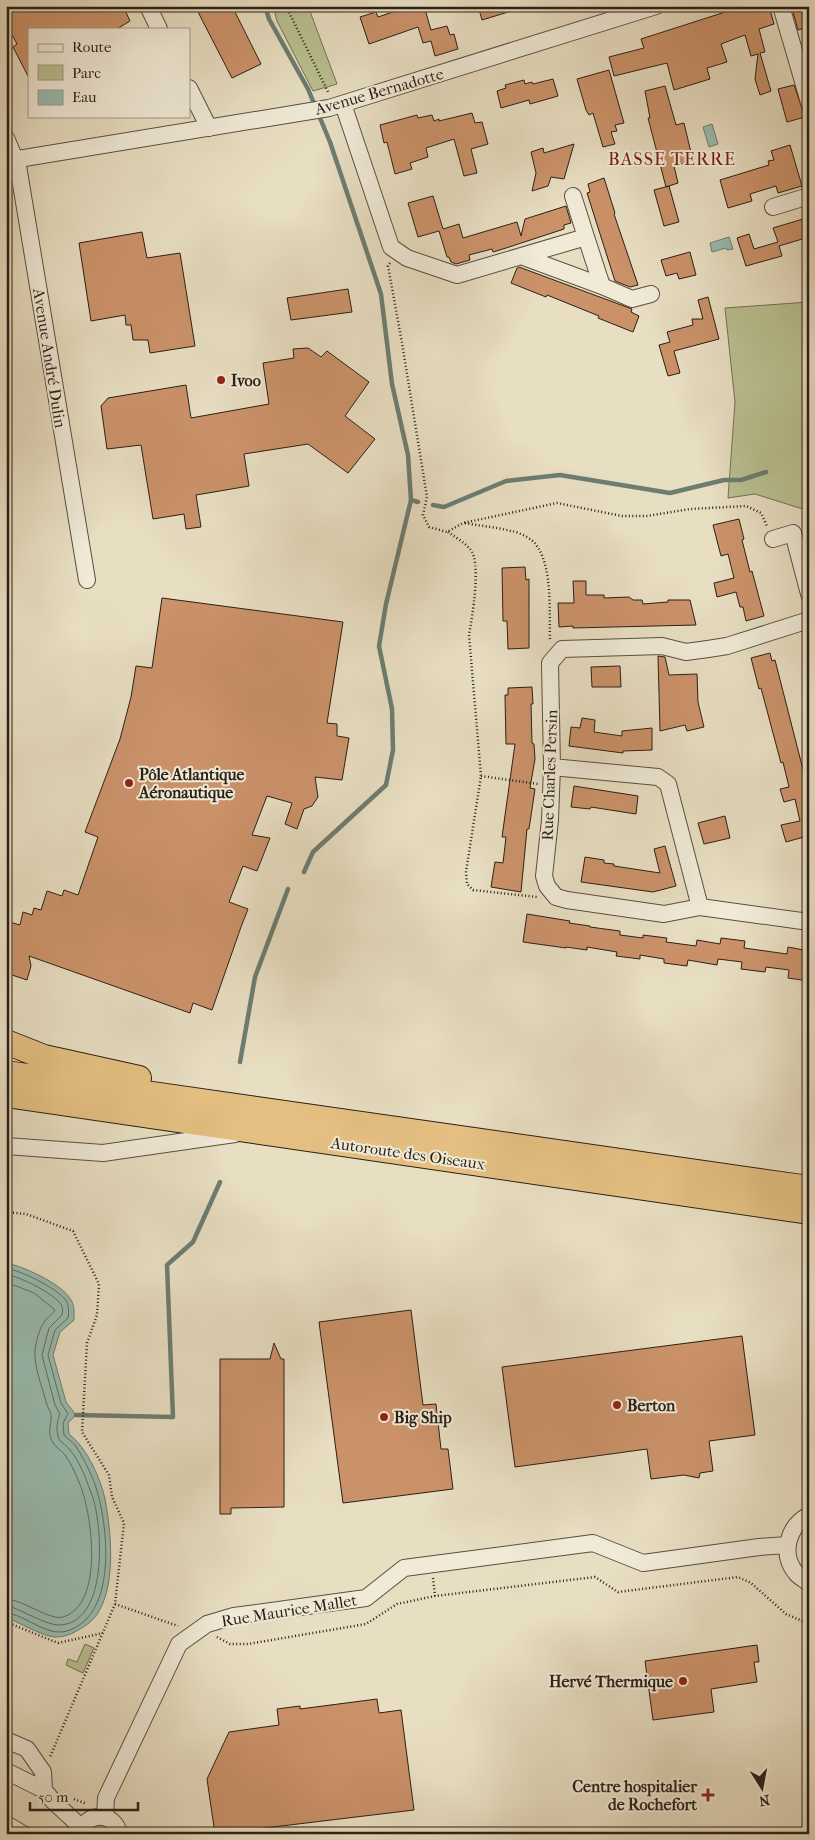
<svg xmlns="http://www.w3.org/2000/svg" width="815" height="1840" font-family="'IM FELL French Canon',serif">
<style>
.green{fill:#bac090;stroke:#727053}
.water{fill:#98bcaf;stroke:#6c7d72}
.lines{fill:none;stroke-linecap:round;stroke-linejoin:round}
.shore{stroke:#616e62;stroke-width:1}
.stream{stroke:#6c7d72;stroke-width:4.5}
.building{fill:#cb926a;stroke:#2a1f16}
.minor-casing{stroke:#5a4f41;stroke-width:18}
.highway-casing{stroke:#2a1f16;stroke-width:26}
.path{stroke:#2a1f16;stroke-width:2.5;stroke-dasharray:1 2.5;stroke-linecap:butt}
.minor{stroke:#f0ead7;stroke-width:16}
.highway{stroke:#e4bf81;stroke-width:24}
.poi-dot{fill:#8f2418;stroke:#f0ead7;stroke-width:2}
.labels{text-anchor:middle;stroke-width:4;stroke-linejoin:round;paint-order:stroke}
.street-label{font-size:16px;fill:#2a1f16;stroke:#f0ead7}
.poi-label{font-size:16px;font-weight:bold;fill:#2a1f16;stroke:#f0ead7;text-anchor:start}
.neighbourhood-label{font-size:18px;letter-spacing:1px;fill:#7a1f14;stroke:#f0ead7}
</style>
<rect width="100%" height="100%" fill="#e8dec2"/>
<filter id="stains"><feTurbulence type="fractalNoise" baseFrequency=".004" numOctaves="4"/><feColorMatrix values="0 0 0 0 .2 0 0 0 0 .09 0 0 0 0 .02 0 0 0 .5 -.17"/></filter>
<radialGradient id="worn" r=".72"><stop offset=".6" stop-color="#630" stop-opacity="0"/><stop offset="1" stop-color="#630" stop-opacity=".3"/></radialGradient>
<!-- green -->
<path class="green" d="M273,6H308L337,84L313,91L277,21Z
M809,302V511L755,494L728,498L735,402L725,308Z
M85,1644L94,1648L83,1673L66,1665L68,1659L77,1662Z"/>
<!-- water -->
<path class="water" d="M712,124L718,144L709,147L703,127Z
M729,237L733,249L727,250L726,248L712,252L710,243Z
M6,1263C23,1266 59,1283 69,1297C75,1304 74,1312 74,1320L60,1332L53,1355L66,1402L76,1415L68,1423L69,1434C87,1448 100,1477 105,1499C111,1531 116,1582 99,1611C95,1619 87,1625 80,1629C72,1634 65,1637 55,1637C45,1637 17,1622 6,1617Z"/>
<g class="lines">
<!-- shore -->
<path class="shore" d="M6,1268C22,1271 54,1287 65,1299C69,1304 69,1311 68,1318L55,1330L48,1355L61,1403L68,1414L63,1423L64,1435C67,1439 72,1441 75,1445C82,1455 88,1468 93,1479C108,1517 120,1615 67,1631C46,1637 27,1615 6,1613
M6,1274C20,1277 51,1292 60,1303C63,1307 63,1311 62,1315L49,1328L42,1355L55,1405L60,1414C57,1421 56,1428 58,1436C59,1443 66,1444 70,1450C81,1463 87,1482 93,1498C103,1530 108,1625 58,1625C48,1625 22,1611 12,1607L6,1606
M6,1282L34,1293L55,1310C53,1314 48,1316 45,1321C39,1328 34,1347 35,1357C36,1372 43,1390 47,1405C48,1408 51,1412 51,1415C52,1424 47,1432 52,1441C55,1447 61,1450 65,1455C71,1463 75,1473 79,1482C92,1512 105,1604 63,1617C50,1621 22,1599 6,1599"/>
<!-- stream -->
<path class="stream" d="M265,6L269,19L308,89L330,142L381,294L392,384L408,455L411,500L418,502
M433,505L444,507L506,481L560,475L670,493L724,480H741L766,472
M304,872L313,852L386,785L393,750L392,709L379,646L386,604L411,500
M240,1062L255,977L288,889
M76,1415L173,1417L167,1265L193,1242L220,1182"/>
</g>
<!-- building -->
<path class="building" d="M6,6H123L130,21L117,29H29V78L13,47L17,44L6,23Z
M209,6H232L261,64L232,78L198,12Z
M411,6H424L431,30L447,26L450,35L454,34L458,49L435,56L431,41L423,43L418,27L369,44L360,17L376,12L378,17Z
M478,6H518V9L482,20Z
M744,6H747L748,10L760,6H769L774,24L759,29L765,52L760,53L771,91L760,95L755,79L758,54L751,56L745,35L721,44L727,62L707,68L710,79L674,90L667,63L614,76L609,57L644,48L641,39Z
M809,7V27L798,30L793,12Z
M609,70L624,123L615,125L617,131L611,132L615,144L603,147L593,113L589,115L586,110L577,79Z
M553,79L558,96L530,104L529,100L501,108L497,91L506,88L505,85L524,80L525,84L532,82L533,84Z
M794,85L805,117L787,122L778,89Z
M665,86L676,125L684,123L693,161L674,166L678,183L666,187L648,118H650L645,91Z
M472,113L475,123L482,122L488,144L471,149L477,173L464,176L454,139L426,148L428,157L410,163L412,169L395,174L387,142L384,143L380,125L417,115L418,118L432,115L434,121L439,119V121Z
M574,144L564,179L551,177L548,186L532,191L536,173L531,152L543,148L544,153Z
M790,145L802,186L778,193L776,186L750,194L752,201L728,208L720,180L769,165L768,161L774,160L771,151Z
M604,178L615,213L614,214L638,285L630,287L615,281L587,193L590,192L588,184Z
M669,186L679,222L664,226L654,190Z
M433,196L443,229L459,224L463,238L517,222L521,236L525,219L566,206L571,223L564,225V229L506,248L493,252L492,249L469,255L470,260L456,264L451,262L449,257H447L439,231L418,237L408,203Z
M803,219L804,224L809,222V237L779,246L782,256L746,266L737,238L749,234L754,249L778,242L773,228Z
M142,232L147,258L180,253L195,346L150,353L148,340H133L131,325H126L125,315L91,321L79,243Z
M690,252L696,275L679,279L677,273L666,276L661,260Z
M519,267L632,309L631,312L639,316L633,332L598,318L599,316L547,295L546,297L511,283L517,268Z
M348,289L352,312L291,320L287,298Z
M708,297L719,339L674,351L680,373L668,376L659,345L670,342L667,332L693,325L692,319H703L698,300Z
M308,348L321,357L327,351L369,382L345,416L375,439L348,473L308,444L244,454L249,486L196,495L201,527L186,529L184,514L153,519L141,445L107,449L101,406L108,398L186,385L191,418L269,404L263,363L294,358L293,349Z
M739,519L744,539L742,540L750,572L752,571L764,616L746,621L743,607H740L736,592L717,597L714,583L734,578L728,554L721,556L713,525Z
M525,567L526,580L529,579V648L508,649L507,621H503L502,568Z
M573,581H586V595H604V598L629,597L633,600H642L643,604L668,602V600H690L696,625L573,628V626L559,627L558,603H574Z
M162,598L343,622L327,723L337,724V736L349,738L342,780L315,777L318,797L312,806L304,809L297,829L285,824L292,803L267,796L252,835L270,838L257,871L243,866L229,902L248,909L241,927L212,1010L193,1003L190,1013L29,956L31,966L27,980L6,973V921L20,925L23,912L32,915L34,908L41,910L47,891L62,896L64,890L78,895L98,837L85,832L120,739L131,697L136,666L152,668Z
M770,653L772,661L775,660L809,793V796L805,797L809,811V839L804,840V837L786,842L781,825L800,821L795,799L784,802L780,789L789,787L783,762L781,763L761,688L759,689L751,658Z
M658,656L665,657L669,675L697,674L698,702L704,727L687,731L685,725L660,731Z
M620,666L621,687H592L591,667Z
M532,687L533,704H531L532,743L534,744L535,759L530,788L535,789L529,829H527L521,892L491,887L495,862L503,863L506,837H502L515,744H506L505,695H508V688Z
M582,718L595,720L594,732L622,736V731L652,728V750L623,751V753L569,746L571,727L580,728Z
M574,786L638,796L636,814L591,807L590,809L571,807Z
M725,816L730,838L704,844L698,823Z
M665,846L676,886L653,892L581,882L585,857L604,860V863L614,864V866L660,873L654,849Z
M527,914L570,921L569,923L590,926V927L620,931V935L643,938V935L667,938L666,942L696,946L697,940L720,944L721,938L745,941L744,948L787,954L788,947L809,951V981L788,978L789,970L766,967L765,972L741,969L742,962L718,959L717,965L688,960L687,966L664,963V959L640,955V959L616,956L617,952L587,947V950L566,947V948L523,942Z
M411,1310L423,1405L436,1404L441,1449H448L453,1489L343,1503L319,1322Z
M742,1336L755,1435L709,1441L713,1471L700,1473L699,1478L684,1475L651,1479L647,1449L515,1467L502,1367Z
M274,1343L281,1359H284V1507L231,1508V1514H220V1359H270Z
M757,1645L759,1662H754L757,1682L711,1689L714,1712L653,1720L645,1661Z
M377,1699L379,1713L401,1710L414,1810L215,1834L207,1779L229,1732L279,1725L277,1709L300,1706V1709Z"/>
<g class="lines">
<!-- minor casing -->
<g class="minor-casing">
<path id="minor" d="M148,6L159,29
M781,6L809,102
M189,88L209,128
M343,104L391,247L407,258L457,275L586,237L602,286L521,256
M6,138L18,166L87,580
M6,161L329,108L656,6
M573,196L586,237
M773,207L809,196
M602,286L632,299L651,294
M773,539L793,533L809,594
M809,620L727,646L708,649L686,652L662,646L562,649L550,663L552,767L550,820L544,876L547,886L556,897L567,900L664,914L700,907L809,922
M552,767L658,777L668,784L700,907
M6,1146L103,1153L235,1134
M809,1515C788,1526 780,1554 796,1573C799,1577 805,1580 809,1583
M6,1740L27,1749L43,1772L44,1790L53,1801L82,1828
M6,1771L44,1790
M105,1816L106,1798L179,1644L207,1624L234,1616L366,1598L404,1568L593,1543L643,1563L759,1547L787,1545
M6,1824L23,1834
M80,1834C85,1811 115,1811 119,1834"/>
</g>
<!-- highway casing -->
<g class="highway-casing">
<path id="highway" d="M6,1042L44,1057L139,1078
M6,1073L809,1188
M6,1095L809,1212"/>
</g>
<!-- path -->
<path class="path" d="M286,6L328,92
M390,263L388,266L402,343L427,497L423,515L429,527L447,532L463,523L557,503L622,516H647L690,509L746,506L761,513L767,526
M465,523C480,526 496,527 511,531C519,532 533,539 537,546C553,569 549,614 550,641
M448,532C455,537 464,542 470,549C482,562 472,617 469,635L481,776L466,872L467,884L473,890L537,897
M481,776L538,784
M6,1212L26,1214L73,1231L99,1284L97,1315L87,1343L82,1432L109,1475L112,1497L124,1523L115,1604L50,1757
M433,1578L435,1596
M115,1604L178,1626
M6,1622L58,1643L103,1633
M217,1637L230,1644H248L366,1624L397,1604L435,1596L595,1577L618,1592L738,1577L751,1583L786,1614L809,1624
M74,1799L87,1804"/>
<!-- minor -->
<use href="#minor" class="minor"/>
<!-- highway -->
<use href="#highway" class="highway"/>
</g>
<!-- markers -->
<g class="poi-dot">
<circle cx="221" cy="380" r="5"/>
<circle cx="129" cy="783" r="5"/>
<circle cx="617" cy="1405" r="5"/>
<circle cx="384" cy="1417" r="5"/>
<circle cx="683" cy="1681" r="5"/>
<path d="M705.5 1787.5h5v5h5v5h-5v5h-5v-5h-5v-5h5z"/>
</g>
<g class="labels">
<!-- street labels -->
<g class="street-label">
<text transform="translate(379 91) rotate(-16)" y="6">Avenue Bernadotte</text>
<text transform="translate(50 358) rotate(81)" y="6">Avenue André Dulin</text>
<text transform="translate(549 775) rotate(-88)" y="6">Rue Charles Persin</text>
<text transform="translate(408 1153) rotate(8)" y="6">Autoroute des Oiseaux</text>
<text transform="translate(289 1610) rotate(-9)" y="6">Rue Maurice Mallet</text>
</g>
<!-- poi labels -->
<g class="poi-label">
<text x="231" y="386">Ivoo</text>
<text x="139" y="780">Pôle Atlantique<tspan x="139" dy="18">Aéronautique</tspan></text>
<text x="627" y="1411">Berton</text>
<text x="394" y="1423">Big Ship</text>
<text x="673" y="1687" text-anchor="end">Hervé Thermique</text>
<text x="697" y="1792" text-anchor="end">Centre hospitalier<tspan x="697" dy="18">de Rochefort</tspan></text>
</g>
<!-- neighbourhood labels -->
<g class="neighbourhood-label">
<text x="672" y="165">BASSE TERRE</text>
</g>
</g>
<!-- margin -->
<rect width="815" height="1840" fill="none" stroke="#e8dec2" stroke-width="25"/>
<rect x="8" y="8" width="800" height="1825" fill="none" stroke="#2a1f16" stroke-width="2.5"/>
<rect x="12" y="12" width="790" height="1815" fill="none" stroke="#2a1f16"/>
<!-- legend -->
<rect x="28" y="28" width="162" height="90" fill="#f0ead7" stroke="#a1998a"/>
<rect x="38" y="44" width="25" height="8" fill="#f0ead7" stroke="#a1998a"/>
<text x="72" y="52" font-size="15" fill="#2a1f16">Route</text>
<rect x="38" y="65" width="25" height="15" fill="#bac090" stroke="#a1998a"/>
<text x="72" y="78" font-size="15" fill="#2a1f16">Parc</text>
<rect x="38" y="90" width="25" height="15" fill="#98bcaf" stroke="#a1998a"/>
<text x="72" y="102" font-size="15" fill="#2a1f16">Eau</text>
<!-- north arrow -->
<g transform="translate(762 1788) rotate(169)" stroke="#f0ead7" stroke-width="4" paint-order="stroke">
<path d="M0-4L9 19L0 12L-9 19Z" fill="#2a1f16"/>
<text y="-8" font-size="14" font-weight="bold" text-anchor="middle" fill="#2a1f16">N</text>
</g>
<!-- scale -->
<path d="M30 1802v8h108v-8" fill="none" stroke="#2a1f16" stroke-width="2.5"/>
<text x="38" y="1802" font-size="15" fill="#2a1f16" stroke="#f0ead7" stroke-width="4" paint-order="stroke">50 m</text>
<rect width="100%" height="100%" filter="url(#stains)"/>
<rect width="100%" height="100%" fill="url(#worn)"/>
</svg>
